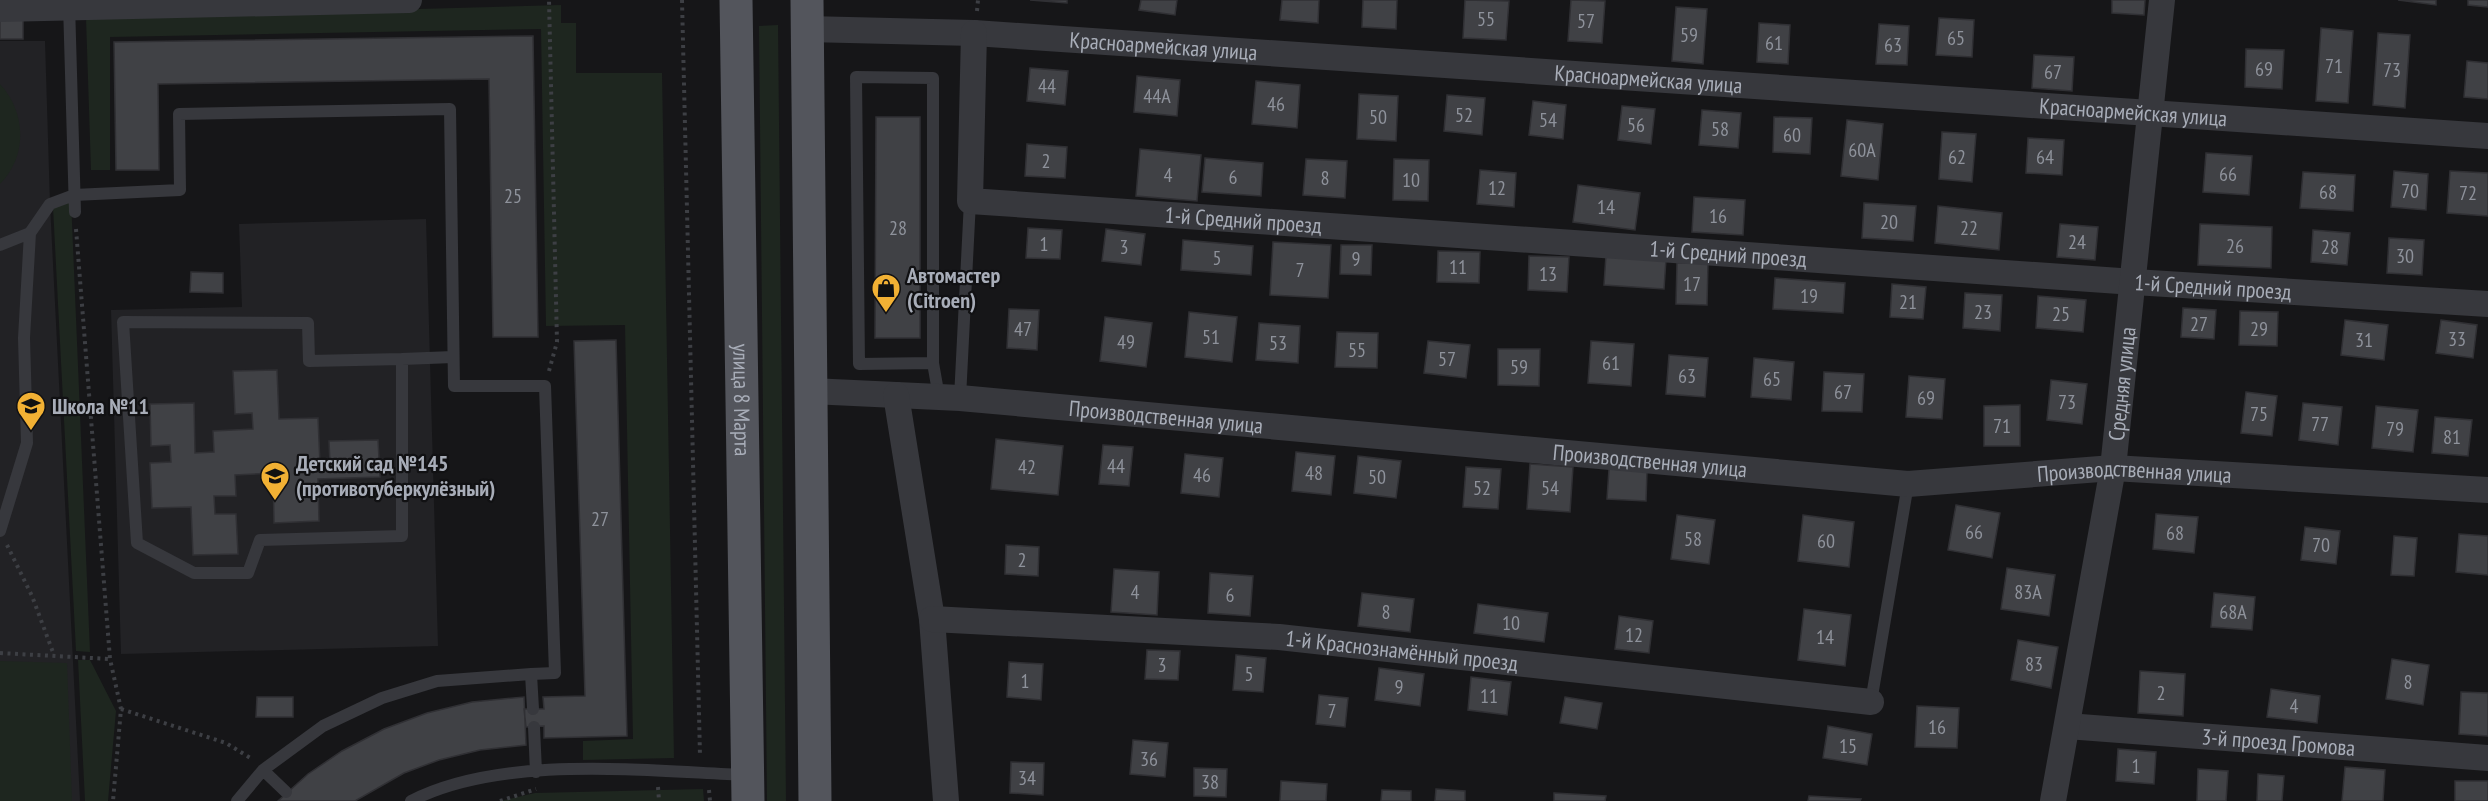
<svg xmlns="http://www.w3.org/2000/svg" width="2488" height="801" font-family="'PT Sans Narrow',sans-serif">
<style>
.built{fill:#222225}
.green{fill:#1e261f}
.building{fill:#404145;stroke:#303034;stroke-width:1.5}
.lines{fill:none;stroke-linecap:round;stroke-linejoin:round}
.path{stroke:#3d3f44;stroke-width:4;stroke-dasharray:3 4.5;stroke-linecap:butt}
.service{stroke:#37383d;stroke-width:12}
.minor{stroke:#37383d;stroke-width:26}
.primary{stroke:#53555c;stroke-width:33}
.labels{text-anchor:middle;stroke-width:4.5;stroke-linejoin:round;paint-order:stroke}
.number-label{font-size:20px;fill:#8e929b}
.street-label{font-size:22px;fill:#a8adb8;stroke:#111113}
.poi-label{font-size:22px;font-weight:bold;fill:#a8adb8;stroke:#111113;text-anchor:start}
</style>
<rect width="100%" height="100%" fill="#161618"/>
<!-- built -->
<path class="built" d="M0,41H45L50,204L80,801H0Z
M426,219L438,646L121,654L111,310L242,307L239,224Z"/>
<!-- green -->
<path class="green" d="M561,5V23H576V73H662L674,758L583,760V741L633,739L625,325L546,326L541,29L110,37V170H91L86,18Z
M778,25L786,801H767L759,26Z
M0,84C26,112 28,156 0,184Z
M71,199L90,652L76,651L53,207Z
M78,660H90L116,711L108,801H85Z
M0,661L67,663L72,801H0Z
M703,789L704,801H500L535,793Z"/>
<!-- building -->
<path class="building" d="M1030,0H1067V3Z
M1141,0H1177L1175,15L1139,10Z
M1282,0H1319L1318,23L1280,20Z
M1363,0H1397L1396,29L1362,27Z
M1465,0L1509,1L1506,40L1463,38Z
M1571,0L1605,1L1602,43L1568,41Z
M2112,0H2145L2144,15L2112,13Z
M2398,0H2436V5Z
M2468,0H2488V7L2468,5Z
M1676,7L1707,9L1703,64L1672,61Z
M1939,18L1974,20L1972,57L1936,55Z
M0,19L23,20V39H0Z
M1759,23L1790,25L1788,64L1757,62Z
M1879,24L1909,26L1907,65L1876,64Z
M2321,28L2353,31L2348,103L2316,101Z
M2378,33L2410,35L2405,108L2373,105Z
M533,36L538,337H493L489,79L158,84L159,170H116L114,42Z
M2246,49L2284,50L2282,89L2245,87Z
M2034,55L2074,57L2072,91L2032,88Z
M2467,61L2488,63V99L2464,97Z
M1030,68L1068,71L1065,105L1027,101Z
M1137,76L1180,80L1177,116L1134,112Z
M1256,81L1300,85L1297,128L1252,124Z
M1359,94L1398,96L1396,141L1357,139Z
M1447,95L1485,98L1482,135L1444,131Z
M1533,101L1566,105L1563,139L1529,135Z
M1622,106L1655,109L1651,144L1618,140Z
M1702,110L1741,113L1738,148L1699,145Z
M876,117H920V338H875Z
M1774,117L1812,118L1810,154L1773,152Z
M1847,120L1883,124L1878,180L1841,176Z
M1942,132L1976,134L1972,182L1939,179Z
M2028,138L2064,140L2062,175L2026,173Z
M1027,144L1067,147L1065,178L1025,176Z
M1140,149L1201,155L1197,201L1136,196Z
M2206,153L2252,156L2249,195L2203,192Z
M1205,158L1263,163L1261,196L1202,192Z
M1306,159L1347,161L1345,198L1303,195Z
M1394,159L1429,160L1428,201L1393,200Z
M1480,170L1516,173L1514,207L1477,204Z
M2394,171L2428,174L2426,210L2391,207Z
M2450,171L2488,173V216L2447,213Z
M2303,172L2355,175L2353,211L2300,208Z
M1578,185L1640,193L1635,230L1573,222Z
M1694,197L1745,200L1743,235L1692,232Z
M1864,203L1916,206L1913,241L1862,238Z
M1938,206L2002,213L1999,250L1935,243Z
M2060,224L2098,227L2095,260L2057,257Z
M2200,224L2272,227L2271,268L2198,265Z
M1028,228L1062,230L1060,259L1026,258Z
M1106,229L1145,234L1141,265L1102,261Z
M2313,230L2350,233L2347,265L2311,262Z
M2389,238L2424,240L2422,275L2387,273Z
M1183,240L1253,246L1251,275L1181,270Z
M1273,242L1331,245L1328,298L1270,295Z
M1341,245H1372L1371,275L1340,274Z
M1438,251L1480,252L1479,283L1437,282Z
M1606,255L1666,259L1664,289L1604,285Z
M1529,256L1569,257L1567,292L1528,290Z
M1677,263H1708L1707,305L1676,304Z
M191,272L223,273V293L190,292Z
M1775,278L1845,283L1843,313L1773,309Z
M1892,284L1926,287L1923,319L1890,317Z
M1965,293L2002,295L2000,331L1963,328Z
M2038,296L2086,300L2083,332L2036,328Z
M2183,308L2216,310L2214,339L2181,337Z
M1009,309L1039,310L1037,350L1007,348Z
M2240,311L2278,312L2277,346L2239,345Z
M1189,312L1237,317L1232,362L1185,357Z
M1105,317L1152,323L1146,367L1100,361Z
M2345,320L2388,325L2384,360L2341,355Z
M2441,320L2477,325L2473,358L2436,353Z
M1259,323L1300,326L1298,363L1256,360Z
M1337,332L1378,333L1377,368L1335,367Z
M616,340L627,736L544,738V726L526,727L524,709H544L543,697L585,696L574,341Z
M1428,341L1470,345L1466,378L1424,373Z
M1591,341L1634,344L1631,386L1588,383Z
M1498,349H1540L1539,386L1498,385Z
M1669,355L1708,358L1705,397L1666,394Z
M1754,358L1794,362L1791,400L1751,397Z
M277,370L279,419L318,418L320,464H330L329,441L378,440L380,477L318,479L319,521L274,523L273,473L235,475L236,496H214L215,514H236L238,554L193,555L191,507L152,508L150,463L171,462L170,445L151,446L150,404L194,403L195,453L214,452L213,431L253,429L252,413L235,414L233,371Z
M1824,372L1864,374L1862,412L1822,411Z
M1909,376L1945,379L1942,419L1906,417Z
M2051,380L2087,384L2082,424L2047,420Z
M2246,392L2277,396L2272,436L2241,433Z
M2303,403L2342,407L2338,445L2299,440Z
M2020,405V446H1984V406Z
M2376,406L2418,410L2413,452L2372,448Z
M2435,417L2472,420L2468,456L2432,453Z
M996,439L1063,446L1058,495L991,489Z
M1103,445L1133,447L1129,486L1099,484Z
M1296,452L1335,456L1331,495L1292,491Z
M1185,454L1223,458L1219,497L1181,493Z
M1358,456L1401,461L1396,498L1354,493Z
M1530,464L1573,467L1570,512L1527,509Z
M1466,467L1501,469L1498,509L1463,507Z
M1609,469L1647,471L1646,501L1607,499Z
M1956,505L2000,513L1992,558L1948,550Z
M2156,514L2198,517L2194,553L2153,549Z
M1677,515L1715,520L1709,564L1671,559Z
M1803,515L1854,522L1849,567L1798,561Z
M2305,527L2340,531L2336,564L2301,560Z
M2459,534L2488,536V575L2456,572Z
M2394,536L2417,538L2414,576L2391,575Z
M1006,545L1039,547L1038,576L1005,574Z
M2007,568L2055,575L2049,616L2001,609Z
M1114,569L1159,572L1157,615L1111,612Z
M1210,573L1253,576L1250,616L1208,613Z
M1362,593L1414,599L1410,632L1358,626Z
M2214,593L2255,597L2252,630L2211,627Z
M1478,604L1548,613L1544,642L1474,633Z
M1804,609L1851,615L1845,666L1798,660Z
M1619,616L1653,621L1649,653L1615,649Z
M2018,640L2058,647L2051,688L2011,680Z
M1147,650L1180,651L1178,680L1145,679Z
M1236,655L1266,658L1263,692L1233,690Z
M2392,659L2429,665L2423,705L2386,699Z
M1009,662L1043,664L1041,700L1007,697Z
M1379,668L1424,674L1420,706L1375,700Z
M2140,671L2185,674L2183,716L2138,713Z
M1471,677L1511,682L1507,715L1468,710Z
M2271,689L2320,696L2317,723L2267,717Z
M2461,692L2488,693V736L2459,734Z
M1319,695L1348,698L1345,727L1316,724Z
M257,697H293V717H256Z
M524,697L526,745L480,750L439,760L404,773L355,801H278L308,774L342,751L384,729L427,713L472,702Z
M1565,697L1602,703L1597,729L1560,723Z
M1917,706L1959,708L1957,748L1915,747Z
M1828,726L1872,734L1867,765L1823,758Z
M1133,740L1168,743L1165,777L1130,774Z
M2118,749L2156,752L2154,784L2116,781Z
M1011,762L1044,763L1043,795L1010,793Z
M2345,767L2385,770L2383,801H2342Z
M1194,768L1227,769L1226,797L1194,796Z
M2198,769L2228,771L2226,801H2197Z
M2258,774L2284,776L2282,801H2257Z
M1281,781L1327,784L1326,801H1280Z
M2455,781H2488V801H2455Z
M1436,789L1465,791V801H1435Z
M1382,790L1411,791V801H1381Z
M1554,793L1606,796L1605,801H1554Z
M1809,796L1861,799L1860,801H1808Z"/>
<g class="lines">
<!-- path -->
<path class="path" d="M682,0L700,756
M977,11L978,0
M76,229L110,659L121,709L113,801
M549,371L557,342L549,0
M7,545L32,596L54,655
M0,653L110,659
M121,709L226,743L252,759
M658,787L659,801
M709,790L710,801
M500,801L536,789"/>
<!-- service -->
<path class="service" d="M69,4L75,212
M0,245L30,233
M402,359L309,361L308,323L123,322L137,543L194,573H248L260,540L402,536V359L453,357
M933,363L859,364L856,77L933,78V363L939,397
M960,398L970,201
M0,531L27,443L24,338L30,233L50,204L74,195L180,190L179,114L450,109L454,386H545L555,673L531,674L533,709
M1871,702L1908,484
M534,727L536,772
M263,770L286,792
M237,801L263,770L323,726L382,698L437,681L531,674
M411,801C502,754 646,771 746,775"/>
<!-- minor -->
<g class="minor">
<path d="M0,9L409,0"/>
<path id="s1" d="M807,29L974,33L2488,136"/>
<path id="s2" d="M974,33L970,201L2134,282L2488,304"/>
<path id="s3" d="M811,391L960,398L1908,484L2113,468L2488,490"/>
<path d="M896,395L932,619L946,801"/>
<path id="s4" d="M932,619L1279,637L1871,702"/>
<path id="s5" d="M2067,726L2488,758"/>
<path id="s6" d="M2053,801L2113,468L2162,0"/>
</g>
<!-- primary -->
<g class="primary">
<path id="s7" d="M736,0L748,801"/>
<path d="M807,0L815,801"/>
</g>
</g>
<!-- icons -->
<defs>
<g id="shop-pin" transform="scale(1.5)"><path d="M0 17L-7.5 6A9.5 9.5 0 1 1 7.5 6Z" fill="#f2b134" stroke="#111113"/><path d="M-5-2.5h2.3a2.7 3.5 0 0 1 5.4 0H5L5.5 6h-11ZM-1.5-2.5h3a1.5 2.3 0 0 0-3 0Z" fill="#111"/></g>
<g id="school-pin" transform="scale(1.5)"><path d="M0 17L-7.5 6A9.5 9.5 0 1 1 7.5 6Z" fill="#f2b134" stroke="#111113"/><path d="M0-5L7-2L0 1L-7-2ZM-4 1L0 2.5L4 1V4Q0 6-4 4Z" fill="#111"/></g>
</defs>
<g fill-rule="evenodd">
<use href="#shop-pin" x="886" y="288"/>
<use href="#school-pin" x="31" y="406"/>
<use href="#school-pin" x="275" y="476"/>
</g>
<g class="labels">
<!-- number labels -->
<g class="number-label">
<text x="1486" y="26">55</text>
<text x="1586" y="28">57</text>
<text x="1689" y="42">59</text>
<text x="1956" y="45">65</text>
<text x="1774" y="50">61</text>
<text x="1893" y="52">63</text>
<text x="2334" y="73">71</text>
<text x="2264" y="76">69</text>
<text x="2392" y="77">73</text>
<text x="2053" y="79">67</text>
<text x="1047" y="93">44</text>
<text x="1157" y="103">44А</text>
<text x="1276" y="111">46</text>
<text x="1464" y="122">52</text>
<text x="1378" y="124">50</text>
<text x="1548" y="127">54</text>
<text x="1636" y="132">56</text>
<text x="1720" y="136">58</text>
<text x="1792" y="142">60</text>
<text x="1862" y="157">60А</text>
<text x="1957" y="164">62</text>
<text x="2045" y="164">64</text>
<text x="1046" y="168">2</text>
<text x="2228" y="181">66</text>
<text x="1168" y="182">4</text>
<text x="1233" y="184">6</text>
<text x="1325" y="185">8</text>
<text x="1411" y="187">10</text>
<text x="1497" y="195">12</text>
<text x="2410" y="198">70</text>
<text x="2328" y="199">68</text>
<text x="2468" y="200">72</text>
<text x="513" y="203">25</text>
<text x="1606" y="214">14</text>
<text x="1718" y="223">16</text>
<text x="1889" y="229">20</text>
<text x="898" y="235">28</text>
<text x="1969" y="235">22</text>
<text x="2077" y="249">24</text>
<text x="1044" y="251">1</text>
<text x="2235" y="253">26</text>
<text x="1124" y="254">3</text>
<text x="2330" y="254">28</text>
<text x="2405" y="263">30</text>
<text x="1217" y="265">5</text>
<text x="1356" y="266">9</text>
<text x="1458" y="274">11</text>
<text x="1300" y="277">7</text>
<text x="1548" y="281">13</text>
<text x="1692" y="291">17</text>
<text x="1809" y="303">19</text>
<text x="1908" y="309">21</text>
<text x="1983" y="319">23</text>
<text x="2061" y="321">25</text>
<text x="2199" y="331">27</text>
<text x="1023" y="336">47</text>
<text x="2259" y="336">29</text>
<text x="1211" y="344">51</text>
<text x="2457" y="346">33</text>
<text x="2364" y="347">31</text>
<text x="1126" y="349">49</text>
<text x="1278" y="350">53</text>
<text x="1357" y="357">55</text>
<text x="1447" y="366">57</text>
<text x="1611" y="370">61</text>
<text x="1519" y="374">59</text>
<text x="1687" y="383">63</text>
<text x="1772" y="386">65</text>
<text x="1843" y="399">67</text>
<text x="1926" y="405">69</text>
<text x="2067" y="409">73</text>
<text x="2259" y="421">75</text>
<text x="2320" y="431">77</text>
<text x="2002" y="433">71</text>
<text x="2395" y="436">79</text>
<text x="2452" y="444">81</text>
<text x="1116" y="473">44</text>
<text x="1027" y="474">42</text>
<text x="1314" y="480">48</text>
<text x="1202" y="482">46</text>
<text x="1377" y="484">50</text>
<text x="1482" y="495">52</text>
<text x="1550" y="495">54</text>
<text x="600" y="526">27</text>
<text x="1974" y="539">66</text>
<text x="2175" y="540">68</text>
<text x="1693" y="546">58</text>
<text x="1826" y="548">60</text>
<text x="2321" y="552">70</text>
<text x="1022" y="567">2</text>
<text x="1135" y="599">4</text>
<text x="2028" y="599">83А</text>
<text x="1230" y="602">6</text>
<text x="1386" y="619">8</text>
<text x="2233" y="619">68А</text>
<text x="1511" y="630">10</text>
<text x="1634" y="642">12</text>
<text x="1825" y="644">14</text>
<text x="2034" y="671">83</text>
<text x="1162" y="672">3</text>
<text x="1249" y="681">5</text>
<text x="1025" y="688">1</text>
<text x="2408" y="689">8</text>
<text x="1399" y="694">9</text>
<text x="2161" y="700">2</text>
<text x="1489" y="703">11</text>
<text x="2294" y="713">4</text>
<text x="1332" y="718">7</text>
<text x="1937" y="734">16</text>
<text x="1848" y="753">15</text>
<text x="1149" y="766">36</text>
<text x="2136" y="773">1</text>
<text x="1027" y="785">34</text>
<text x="1210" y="789">38</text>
</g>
<!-- street labels -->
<g class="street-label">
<text dy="8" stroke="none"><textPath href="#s1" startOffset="357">Красноармейская улица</textPath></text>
<text dy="8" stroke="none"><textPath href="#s1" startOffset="843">Красноармейская улица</textPath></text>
<text dy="8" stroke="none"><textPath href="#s1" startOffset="1329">Красноармейская улица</textPath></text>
<text dy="8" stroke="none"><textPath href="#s2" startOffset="442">1-й Средний проезд</textPath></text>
<text dy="8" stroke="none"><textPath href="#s2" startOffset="928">1-й Средний проезд</textPath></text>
<text dy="8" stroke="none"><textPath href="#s2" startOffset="1414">1-й Средний проезд</textPath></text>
<text dy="8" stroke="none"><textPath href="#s6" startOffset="423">Средняя улица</textPath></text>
<text dy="8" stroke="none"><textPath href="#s7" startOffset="400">улица 8 Марта</textPath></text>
<text dy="8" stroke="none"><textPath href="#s3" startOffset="356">Производственная улица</textPath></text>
<text dy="8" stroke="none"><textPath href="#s3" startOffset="842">Производственная улица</textPath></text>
<text dy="8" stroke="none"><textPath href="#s3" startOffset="1328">Производственная улица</textPath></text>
<text dy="8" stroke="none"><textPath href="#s4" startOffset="471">1-й Краснознамённый проезд</textPath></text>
<text dy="8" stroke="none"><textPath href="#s5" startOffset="212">3-й проезд Громова</textPath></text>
</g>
<!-- poi labels -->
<g class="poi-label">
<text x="907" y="283">Автомастер<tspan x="907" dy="25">(Citroen)</tspan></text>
<text x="52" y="414">Школа №11</text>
<text x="296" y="471">Детский сад №145<tspan x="296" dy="25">(противотуберкулёзный)</tspan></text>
</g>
</g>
</svg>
